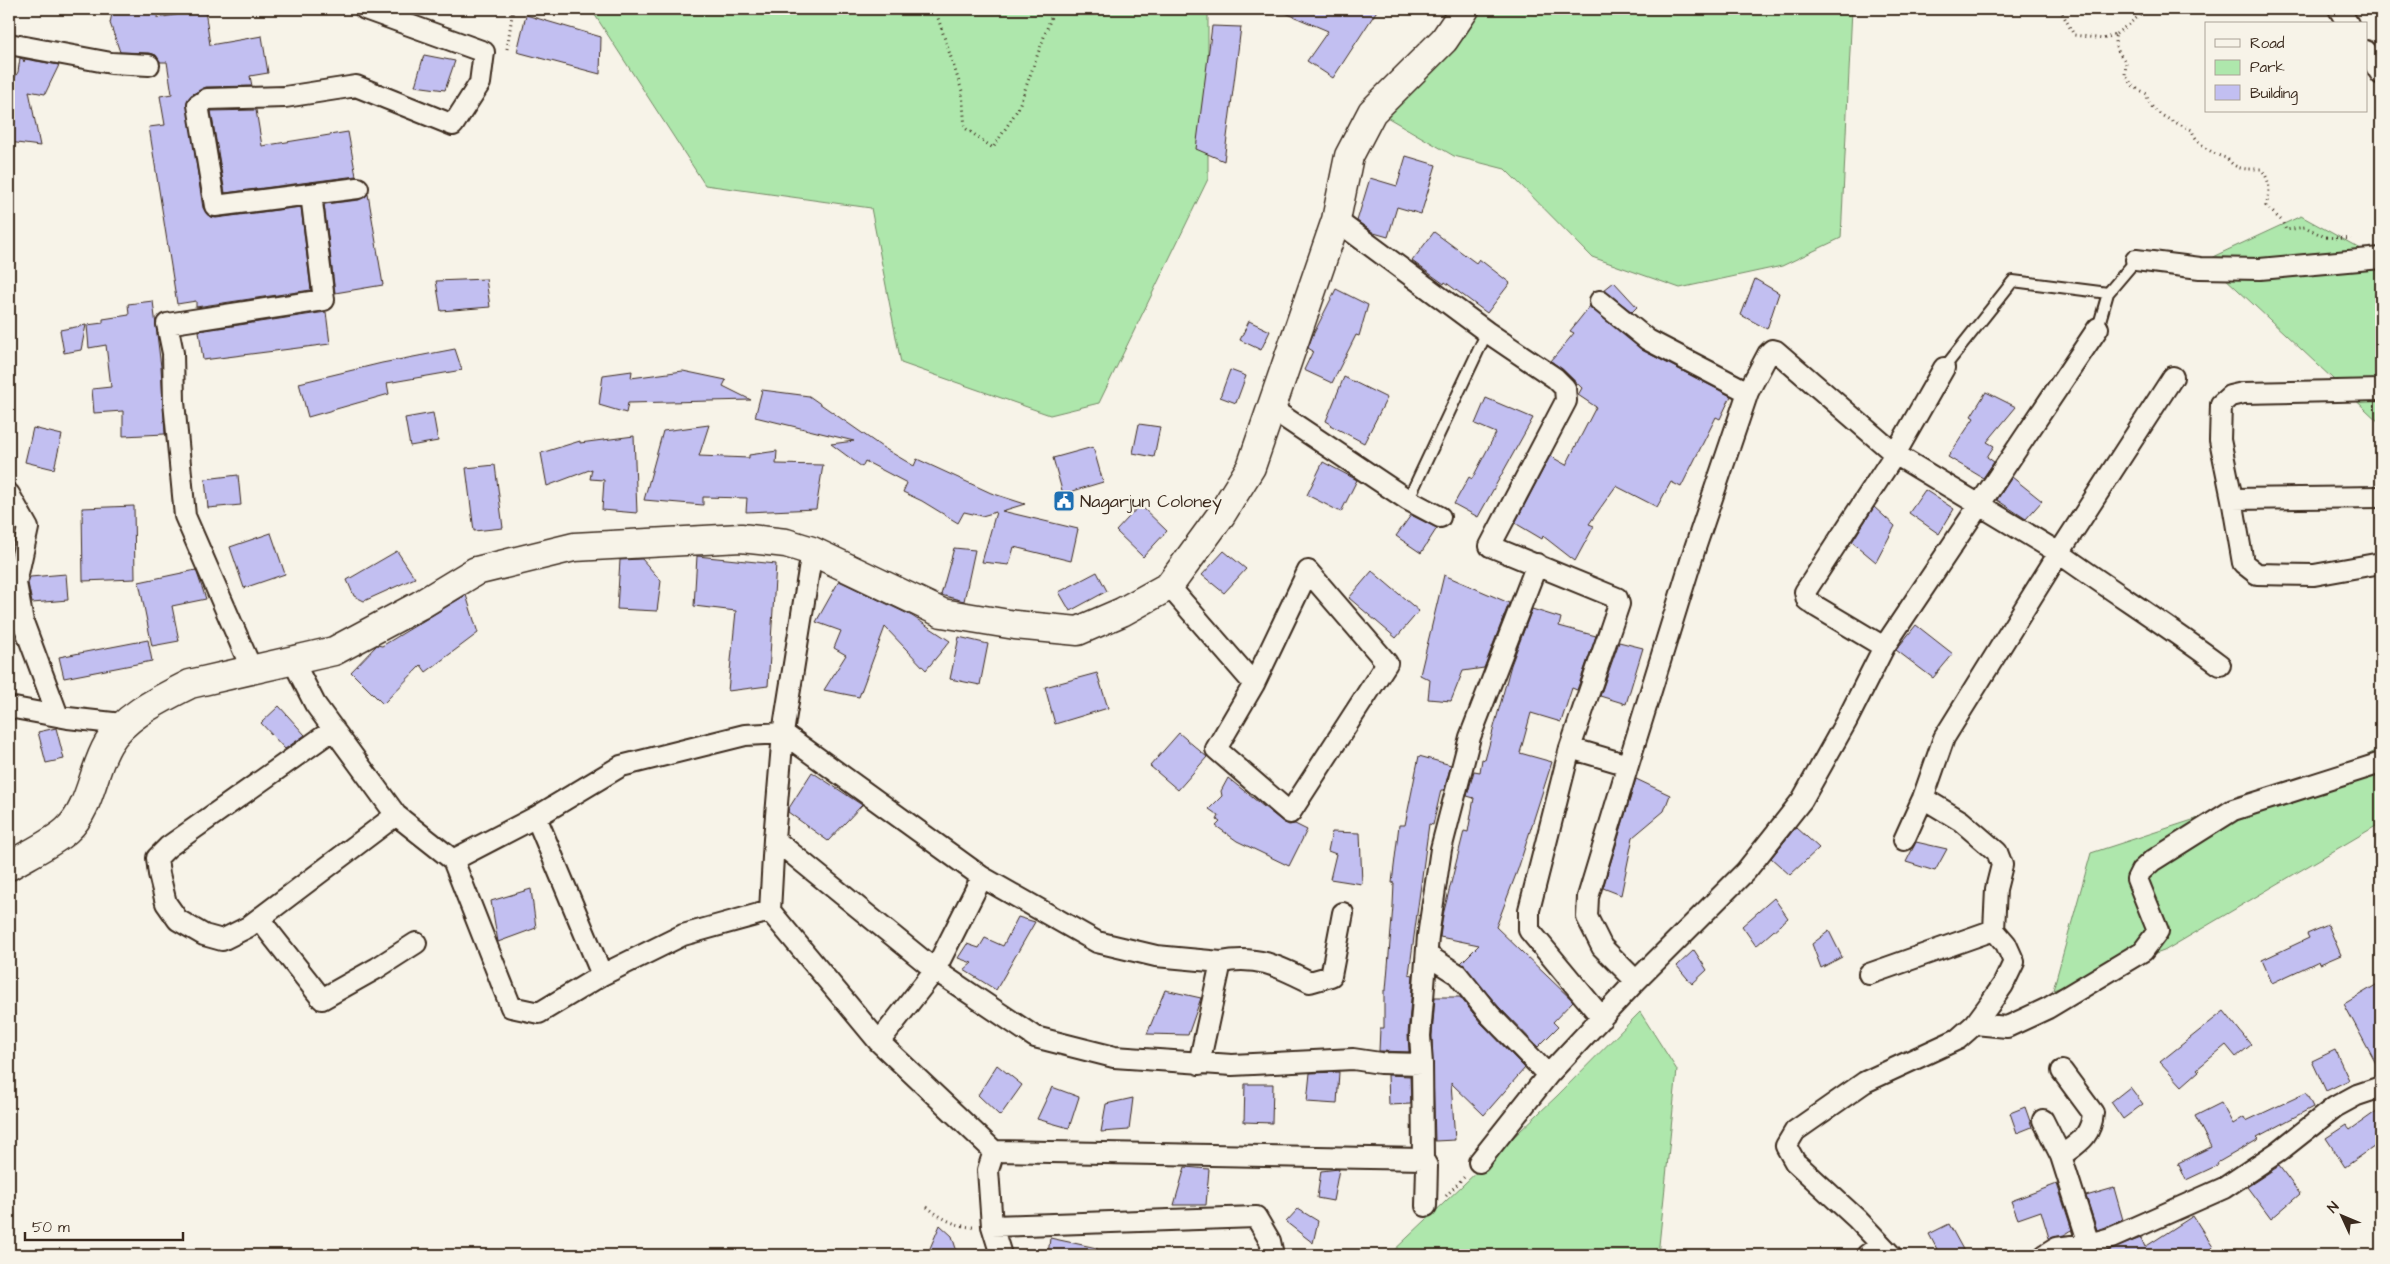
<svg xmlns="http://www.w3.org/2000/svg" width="2390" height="1264" font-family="'Architects Daughter',sans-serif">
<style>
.green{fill:#aee7ac;stroke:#748865}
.building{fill:#c2bff1;stroke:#3b2a1e}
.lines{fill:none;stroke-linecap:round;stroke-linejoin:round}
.service-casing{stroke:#3b2a1e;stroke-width:14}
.minor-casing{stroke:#3b2a1e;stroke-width:24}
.secondary-casing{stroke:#3b2a1e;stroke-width:31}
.path{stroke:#3b2a1e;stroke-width:3;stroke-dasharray:1 4;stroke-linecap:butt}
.service{stroke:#f7f3e8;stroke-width:10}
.minor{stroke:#f7f3e8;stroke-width:20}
.secondary{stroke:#f7f3e8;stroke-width:28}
.labels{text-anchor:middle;stroke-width:4.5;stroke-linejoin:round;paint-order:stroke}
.poi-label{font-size:18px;fill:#3b2a1e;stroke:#f7f3e8;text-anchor:start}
</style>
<rect width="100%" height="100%" fill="#f7f3e8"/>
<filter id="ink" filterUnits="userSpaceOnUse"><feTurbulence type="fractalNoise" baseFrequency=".02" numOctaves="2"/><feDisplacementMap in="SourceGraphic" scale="10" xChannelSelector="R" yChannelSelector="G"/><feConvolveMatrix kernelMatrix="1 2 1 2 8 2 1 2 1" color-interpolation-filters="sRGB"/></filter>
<g filter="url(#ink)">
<!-- green -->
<path class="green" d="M591,9H1208V179L1099,403L1050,415L901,363L871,208L705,185Z
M1451,9H1852L1841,238L1782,266L1680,288L1592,257L1505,169L1454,156L1385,116Z
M2301,216L2381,260V424L2206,260Z
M2381,748V823L2164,951L2053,990L2091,853L2328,776Z
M1640,1012L1677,1070L1658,1255H1389L1557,1096Z"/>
<!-- building -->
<path class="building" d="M113,9H158L157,18L205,10L210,45L262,36L268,73L250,76L252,86L206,87L191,95L187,101L203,208L210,217L216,218L301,207L311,290L196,307V301L177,304L149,127L165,125L160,96L172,94L167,62H160L156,55L150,53L120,52L110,23Z
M1276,9H1378L1333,78L1307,61L1328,31Z
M526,15L601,37L600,74L517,52Z
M1212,26L1241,27L1224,161L1196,149Z
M424,55L455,61L445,90L415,86Z
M20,58L23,59L24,62L25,59L59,65L45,94L29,91L40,146L9,142V126L15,88L9,87L18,72Z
M256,110L262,146L348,132L356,176L225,193L211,111Z
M1406,156L1436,165L1421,214L1397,207L1388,237L1374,233L1357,221L1370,178L1397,186Z
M368,194L383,285L335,293L324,204L359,200Z
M1434,232L1476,263L1479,259L1510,283L1487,313L1445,282L1444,284L1412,261Z
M486,279L490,307L441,311L436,281Z
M1755,279L1779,293L1767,329L1741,315Z
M1614,282L1637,307L1632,312L1604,290Z
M1336,289L1368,305L1359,336L1356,335L1332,383L1304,370L1313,351L1308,348L1312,337Z
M153,301L161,367L165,434L123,436V411L94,413L92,389L111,387L106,345L89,348L87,325L103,323V319L129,315L128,304Z
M1590,306L1642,350L1731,396L1720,419L1716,417L1681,487L1671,482L1657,507L1616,486L1589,524L1594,526L1575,561L1543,536L1542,539L1515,523L1550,456L1566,465L1596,407L1578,395L1582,388L1563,370L1551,361L1574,333L1570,331Z
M326,312L330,344L203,360L199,331Z
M1249,321L1270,331L1261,350L1240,340Z
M86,325L81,350L64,353L60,330Z
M455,349L462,370L387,383L389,394L308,417L299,383L382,363Z
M1230,370L1246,376L1236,403L1220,397Z
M632,371L631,378L683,371L726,380L723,386L751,400L628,403L626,413L599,405L603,375Z
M1344,377L1387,398L1364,443L1330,425L1331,424L1326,421Z
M762,390L809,396L882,447L914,466L917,459L991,493L1025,504L1002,511L1078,529L1071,561L1014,547L1009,565L982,562L996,512L982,516L964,512L958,523L922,501L903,492L907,483L865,461L862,467L831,444L854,441L755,417Z
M1986,392L2016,407L1987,442L1994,446L1987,457L1994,462L1983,478L1948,457L1974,418L1971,416Z
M1486,398L1533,418L1478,517L1454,504L1469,477L1472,479L1496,433L1475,424Z
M433,413L438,441L410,446L405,418Z
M1139,424L1160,427L1154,457L1133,453Z
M709,425L699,456L749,458V455L777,451L776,464L823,465L816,509L746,512L747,498L703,497V505L644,500L663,431Z
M33,428L62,435L54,469L25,462Z
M634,436L637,513L602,510L604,480L590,479L592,469L547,486L541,453L580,441V443Z
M1093,447L1103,482L1063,494L1053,458Z
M1323,462L1357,480L1341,512L1307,495Z
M495,465L503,528L474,531L466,468Z
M238,475L241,505L208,508L205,479Z
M2012,477L2042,501L2026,519L1997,500Z
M1925,490L1954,509L1939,534L1909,513Z
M1140,505L1167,531L1143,557L1116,531Z
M134,506L135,579L83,581L82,508Z
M1874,507L1895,526L1876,562L1852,542Z
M1411,515L1437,528L1421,553L1396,536Z
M271,533L285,574L244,588L230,547Z
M954,548L975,550L964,601L941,595Z
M397,551L415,578L364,601L354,596L347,580Z
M1224,551L1246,569L1224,593L1202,575Z
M697,556L776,564L768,686L728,691L736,611L694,606Z
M642,559L661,581L657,611L617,609L620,560Z
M196,570L206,599L172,606L179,641L152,646L139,582Z
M1372,571L1419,611L1396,638L1349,598Z
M1097,572L1107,591L1070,611L1059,592Z
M66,574L68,600L32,603L28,583L30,577Z
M1444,575L1509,603L1484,668L1463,671L1451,701L1428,699L1430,680L1420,675Z
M839,581L912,616L950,641L926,670L885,627L859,697L824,690L846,655L834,648L841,631L816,622Z
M466,595L478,633L426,672L421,665L383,704L351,672L377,645L382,646Z
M1532,609L1561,618L1559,626L1596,636L1577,690L1572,688L1561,722L1531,713L1520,753L1552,762L1518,869L1496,927L1573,1001L1553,1022L1558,1027L1538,1047L1499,1007L1461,963L1479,945L1440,937L1443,915L1464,831L1468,832L1474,798L1467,796L1474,771L1480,772L1482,759L1485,760L1511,665Z
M1916,625L1953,654L1933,678L1896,650Z
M959,637L988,644L980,685L950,679Z
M148,640L152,661L64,678L59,657Z
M1619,642L1643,648L1626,704L1600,696Z
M1097,673L1108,708L1055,724L1045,687Z
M279,706L305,735L285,749L261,723Z
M56,728L64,759L46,763L38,732Z
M1179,733L1207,757L1178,790L1150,766Z
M1419,756L1451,765L1444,790H1441L1433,825L1429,824L1409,974L1413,975L1408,1035L1409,1052L1381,1051H1379L1380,1028H1384V990H1386L1393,906L1394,883H1392L1399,825H1405Z
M812,772L862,805L828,841L788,812L789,808Z
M1228,778L1283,822L1289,825L1295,824L1307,830L1289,866L1237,841L1216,826L1220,822L1217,820L1219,816L1209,809L1222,796L1221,791Z
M1636,779L1670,795L1664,811L1633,837L1621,895L1603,888Z
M1796,827L1819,848L1790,875L1771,858Z
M1332,832L1360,833L1362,884L1330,879L1336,854L1328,851Z
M1916,842L1947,849L1935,871L1906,862Z
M531,889L536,928L498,942L491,901Z
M1774,898L1788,918L1756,946L1742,926Z
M1018,917L1035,922L996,990L964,970L972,963L958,958L967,944L979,948L985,938L1003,946Z
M2328,925L2341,955L2320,964L2319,961L2272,983L2262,960L2309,938L2307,934Z
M1829,931L1842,957L1821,968L1812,944Z
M1694,950L1707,970L1692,984L1677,966Z
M2381,982V1073L2344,1004Z
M1165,990L1201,998L1188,1035L1147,1034Z
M1435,997H1460L1481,1023L1525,1068L1484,1115L1451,1083L1455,1140L1435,1141L1432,1036Z
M2224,1011L2251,1045L2236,1057L2226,1045L2197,1069L2199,1071L2182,1086L2160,1062Z
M2335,1050L2349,1080L2326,1091L2312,1061Z
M997,1065L1022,1085L1000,1116L978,1095Z
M1339,1072L1337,1104L1307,1102L1310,1073Z
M1388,1075L1410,1076L1411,1104L1389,1105Z
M1245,1084H1273L1272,1123L1244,1122Z
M1052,1087L1079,1097L1069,1128L1037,1119Z
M2130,1087L2143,1104L2123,1119L2111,1102Z
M2306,1093L2313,1107L2257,1137L2259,1139L2217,1163L2218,1165L2186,1180L2178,1163L2211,1147L2195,1116L2221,1103L2233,1124L2244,1117L2246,1121Z
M1133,1098L1129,1130L1101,1132L1106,1104Z
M2025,1107L2032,1127L2017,1133L2010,1113Z
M2381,1108V1142L2345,1167L2326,1138L2346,1125L2350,1130Z
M2279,1166L2300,1194L2271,1219L2247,1187Z
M1185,1167L1209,1169L1206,1205H1174Z
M1339,1169L1333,1201L1317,1198L1321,1171Z
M2057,1184L2072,1230L2064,1235L2049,1238L2041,1211L2018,1219L2011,1201Z
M2114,1188L2123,1220L2097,1230L2086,1196Z
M1298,1209L1318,1221L1313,1243L1286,1222Z
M2193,1216L2213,1247L2201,1255H2096L2141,1238L2145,1247Z
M1949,1224L1966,1255H1940L1929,1234Z
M940,1225L952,1236L958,1255H927Z
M1050,1238L1097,1248L1096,1255H1048Z"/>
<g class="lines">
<!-- service casing -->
<g class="service-casing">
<path id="service" d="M2098,328L2108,293
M1944,368L2013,281L2108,293L2136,260
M1408,500L1487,332"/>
</g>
<!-- minor casing -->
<g class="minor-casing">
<path id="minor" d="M2339,9L2348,24
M9,44L111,63L149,65
M2366,51L2381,74
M358,188L215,206L198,105L207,99L285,97L356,86L453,125L480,83L484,52L365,9
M1336,220L1487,332L1555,378L1565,388L1566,401L1490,546L1617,598L1619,604L1570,748
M2136,260L2200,268L2260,269L2381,258
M1600,301L1648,340L1748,392L1695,548L1628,765L1570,748L1529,910V930L1602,1018
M1944,368L1895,454L1805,592L1807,600L1817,607L1884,647L2098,328
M2173,377L2059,553C2112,591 2168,626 2220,665
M1748,392L1768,354L1772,350L1776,351L1895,454L2059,553L1944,738L1923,798L1904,840
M1272,409L1408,500L1440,517
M9,494L28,528L16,583L23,622L58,716
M2381,497L2232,499L2243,563L2257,574L2314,575L2381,563
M2232,499L2220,440L2221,404L2230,396L2243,393L2381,390
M1169,586L1254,684L1216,749L1290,813L1387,663L1308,571L1254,684
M293,661L315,704L396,815L453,860L536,817L621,766L745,735L783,733L982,877
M252,670L185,516L174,402L173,353L167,324L324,300L311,194
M9,707L68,718L122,724
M334,729L168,847L157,858L159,874L166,903L178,920L204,935L222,940L248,927L396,815
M1628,765L1588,897L1587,917L1602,947L1636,981
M536,817L602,975
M774,839L783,733L812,551
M453,860L511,1007L539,1013L602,975L683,935L770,911
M259,919L322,999L377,968L416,943
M1427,955L1457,974L1490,1015L1548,1075
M1221,962C1257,955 1278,966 1310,982L1331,976L1343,913
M1869,974L1994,930
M1975,1024L2007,1027L2048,1008L2143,951L2158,931L2137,879L2141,871L2152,861L2233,810L2381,763
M879,1042L770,911L774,839L935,970L982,877L1097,942L1156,956L1221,962L1199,1064
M1422,1064L1423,1159
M2043,1120L2061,1156L2089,1244
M994,1151L988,1170L992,1226L1001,1255
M2061,1156C2078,1143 2091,1137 2093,1113L2062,1071
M1479,1162L1548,1075L1636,981L1746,871L1802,800L1847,720L1884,647
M1426,1206L1427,1166L1423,1159L994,1151L879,1042L935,970L1035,1037L1114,1057L1232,1065L1353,1059L1380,1063L1422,1064L1420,1036L1428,936L1441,849L1470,737L1537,564
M992,1226L1256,1217L1270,1241L1273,1255
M1867,1255L1881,1245
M1891,1255L1857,1219L1795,1162L1786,1146L1795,1131L1865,1082L1958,1039L1975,1024L1989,1005L2003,985L2014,962L2006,944L1994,930L1996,889L2002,865L1997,852L1961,821L1923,798
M2045,1255L2056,1248L2089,1244L2111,1238L2224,1188L2278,1152L2335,1107L2357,1095L2381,1087"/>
</g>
<!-- secondary casing -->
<g class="secondary-casing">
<path id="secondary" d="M9,866C25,856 53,843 67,830C91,808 92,771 108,744C124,716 161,699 190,684L334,651L420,605L476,571L574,547L741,538L786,543L812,551L942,613L1015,625L1078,631L1122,612L1169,586L1221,515L1251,467L1336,220L1349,156L1372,112L1444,40L1465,9"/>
</g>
<!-- path -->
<path class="path" d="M935,9L962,91L965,128L993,148L1018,109L1054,9
M2060,9L2074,35L2103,39L2116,34C2112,45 2120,54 2126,63L2125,75L2134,87L2147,94C2148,114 2176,122 2192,130C2195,143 2215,156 2227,158C2236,171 2247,169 2261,169C2271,181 2270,191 2266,206L2282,221L2286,230L2305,227L2325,237L2351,239
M2116,34L2148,9
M507,49L513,9
M1446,1196L1466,1175
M927,1207C941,1218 956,1227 974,1227"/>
<!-- service -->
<use href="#service" class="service"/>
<!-- minor -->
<use href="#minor" class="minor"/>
<!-- secondary -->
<use href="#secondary" class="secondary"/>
</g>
</g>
<!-- icons -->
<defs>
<g id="civic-square" transform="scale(1.125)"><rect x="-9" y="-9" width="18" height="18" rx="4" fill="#1f6fb2" stroke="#f7f3e8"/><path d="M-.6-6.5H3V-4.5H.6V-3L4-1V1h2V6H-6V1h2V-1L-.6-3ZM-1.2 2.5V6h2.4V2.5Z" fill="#fff"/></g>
</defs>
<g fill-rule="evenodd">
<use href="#civic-square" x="1064" y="501"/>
</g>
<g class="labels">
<!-- poi labels -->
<g class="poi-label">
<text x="1080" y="507">Nagarjun Coloney</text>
</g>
</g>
<!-- margin -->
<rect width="2390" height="1264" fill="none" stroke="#f7f3e8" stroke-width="30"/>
<rect x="15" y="15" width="2360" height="1234" fill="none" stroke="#3b2a1e" stroke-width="2" filter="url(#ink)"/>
<!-- legend -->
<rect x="2205" y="22" width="162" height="90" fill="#f7f3e8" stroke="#aca397"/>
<rect x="2215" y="39" width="25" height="8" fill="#f7f3e8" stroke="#aca397"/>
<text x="2250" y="48" font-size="15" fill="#3b2a1e">Road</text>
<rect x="2215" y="60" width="25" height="15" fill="#aee7ac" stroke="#aca397"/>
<text x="2250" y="72" font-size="15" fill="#3b2a1e">Park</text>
<rect x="2215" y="85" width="25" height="15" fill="#c2bff1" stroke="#aca397"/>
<text x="2250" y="98" font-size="15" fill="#3b2a1e">Building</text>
<!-- north arrow -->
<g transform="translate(2342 1216) rotate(314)" stroke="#f7f3e8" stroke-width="4" paint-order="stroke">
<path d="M0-4L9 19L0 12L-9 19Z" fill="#3b2a1e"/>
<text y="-8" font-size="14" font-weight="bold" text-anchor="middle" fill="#3b2a1e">N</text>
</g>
<!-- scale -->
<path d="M25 1232v8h158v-8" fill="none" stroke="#3b2a1e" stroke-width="2.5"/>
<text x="32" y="1232" font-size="15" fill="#3b2a1e" stroke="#f7f3e8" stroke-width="4" paint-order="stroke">50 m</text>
</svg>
